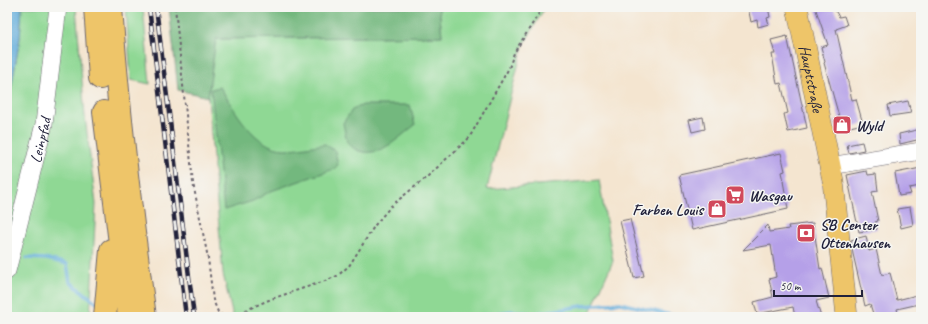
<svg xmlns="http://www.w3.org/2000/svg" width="928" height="324" font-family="Caveat,sans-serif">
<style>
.green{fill:#8fd894;stroke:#587d68}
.forest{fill:#73b87e;stroke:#4a6d5c}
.water{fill:#64addb;stroke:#43688b}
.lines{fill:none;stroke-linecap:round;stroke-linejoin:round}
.stream{stroke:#64addb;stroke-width:3.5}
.building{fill:#b5a0e8}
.minor-casing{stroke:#6c666f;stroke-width:18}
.major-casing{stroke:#6c666f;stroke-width:22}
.highway-casing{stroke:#6c666f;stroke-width:24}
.path{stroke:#6c666f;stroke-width:2;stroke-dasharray:3 3;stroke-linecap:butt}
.minor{stroke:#fff;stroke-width:17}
.major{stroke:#eec569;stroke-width:21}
.highway{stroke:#eec569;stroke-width:22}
.rail-casing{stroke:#22223b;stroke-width:4.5}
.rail{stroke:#f6f6f2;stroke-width:3;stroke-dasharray:9;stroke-linecap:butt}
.labels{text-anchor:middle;stroke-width:3;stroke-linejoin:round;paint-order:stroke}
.street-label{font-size:16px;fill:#22223b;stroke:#f6f6f2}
.poi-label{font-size:16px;font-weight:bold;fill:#22223b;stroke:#f6f6f2;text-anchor:start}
</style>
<rect width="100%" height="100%" fill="#f6f6f2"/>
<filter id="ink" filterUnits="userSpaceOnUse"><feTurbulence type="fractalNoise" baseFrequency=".025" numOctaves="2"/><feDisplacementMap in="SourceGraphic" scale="8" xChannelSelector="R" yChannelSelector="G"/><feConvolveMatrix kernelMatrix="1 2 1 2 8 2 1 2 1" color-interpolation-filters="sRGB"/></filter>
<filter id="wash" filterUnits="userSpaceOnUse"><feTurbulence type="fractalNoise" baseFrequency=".012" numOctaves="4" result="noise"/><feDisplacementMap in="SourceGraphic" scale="16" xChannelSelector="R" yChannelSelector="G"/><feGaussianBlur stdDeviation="0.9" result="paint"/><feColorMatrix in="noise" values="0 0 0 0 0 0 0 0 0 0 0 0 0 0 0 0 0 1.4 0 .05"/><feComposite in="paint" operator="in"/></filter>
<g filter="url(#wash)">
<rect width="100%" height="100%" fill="#f4e5d0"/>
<!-- green -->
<path class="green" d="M22,7H76L85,117L96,204L90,317H7V112L20,38Z
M126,7H143L150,84L131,80Z
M439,7H545L523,46L487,189L599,180L613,261L588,317H233L223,274L208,97L215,39L442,36Z"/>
<!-- forest -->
<path class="forest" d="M169,7H439L442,36L216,39L208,97L178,90Z
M220,87C234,109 255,149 285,149C298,149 312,146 325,144L335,151L338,165L334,169L271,191L253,201L224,210L211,89Z
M363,105H410L415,125C399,137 380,158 359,151C355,150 350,145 347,142L343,123L352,110Z"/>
<!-- water -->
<path class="water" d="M7,7H22L20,38L7,112Z"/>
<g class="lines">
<!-- stream -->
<path class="stream" d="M27,258L47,259L67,264L70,282L97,303
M471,317L513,311L533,314L582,306L620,303L679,317"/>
</g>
<g id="blocks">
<!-- building -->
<path class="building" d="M748,7H768L770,17L767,18L769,24L758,27L757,20L751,22Z
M815,7H833L839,17L844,16L847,25L836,29L852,100L856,99L863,124L837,130L834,121L840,120L824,63L825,62L821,47L828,45Z
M787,36L807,128L788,132L784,114L788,113L781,83L777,84L772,54H775L771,40Z
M908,101L911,113L890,116L888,105Z
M703,117L705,129L692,132L689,120Z
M921,129V139L900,144L899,134Z
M862,142L864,150L849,153L847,145Z
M781,153L785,171L782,172L784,181H783L788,209L692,230L679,175Z
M921,168V186L909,188L911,194L899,196L895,173Z
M867,171L868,175L876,174L878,191L872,192L878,221L875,222L877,229L859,232L847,175Z
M910,207L913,225L901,228L897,209Z
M630,219L644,276L634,278L620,221Z
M813,223L820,269L822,268L829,298L816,301L821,317H795L793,307L757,314L754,302L773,297L769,279L776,277L771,245L743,250L768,225L769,232L789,229L788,226Z
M866,236L869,251L876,249L882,275L890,273L897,300L917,295L919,304L897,309L899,317H874L870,304L865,306L853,254L851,240Z"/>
</g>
</g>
<g filter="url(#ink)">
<use href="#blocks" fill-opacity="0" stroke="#6c666f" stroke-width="1"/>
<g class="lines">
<!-- minor casing -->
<g class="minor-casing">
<g id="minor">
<path d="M830,166L921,151"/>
<path id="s1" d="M7,271L44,124L58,7"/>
</g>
</g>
<!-- major casing -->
<g class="major-casing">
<g id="major">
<path id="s2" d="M797,7L833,181L847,317"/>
</g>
</g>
<!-- highway casing -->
<g class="highway-casing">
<path id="highway" d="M95,7L100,78
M111,7C118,111 131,214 145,317
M104,112L129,317
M105,317L111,250"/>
</g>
<!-- path -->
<path class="path" d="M175,7L193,183L208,258L213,300L218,312L224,317
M235,317L246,310L271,299L325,281L337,276L349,266L375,225L391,206L428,176L469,138L509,68L514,53L543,7"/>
<!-- minor -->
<use href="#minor" class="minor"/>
<!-- major -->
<use href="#major" class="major"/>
<!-- highway -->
<use href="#highway" class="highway"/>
<!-- rail casing -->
<g class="rail-casing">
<path id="rail" d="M149,7L186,317
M156,7L194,317"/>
</g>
<!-- rail -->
<use href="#rail" class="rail"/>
</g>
</g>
<!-- icons -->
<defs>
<g id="shop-square" transform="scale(1)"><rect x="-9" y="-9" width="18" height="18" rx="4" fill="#d1495b" stroke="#f6f6f2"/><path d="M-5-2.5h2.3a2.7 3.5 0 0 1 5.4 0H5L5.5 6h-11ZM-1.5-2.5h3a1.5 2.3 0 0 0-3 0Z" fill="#fff"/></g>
<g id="supermarket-square" transform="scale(1)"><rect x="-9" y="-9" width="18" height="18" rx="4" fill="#d1495b" stroke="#f6f6f2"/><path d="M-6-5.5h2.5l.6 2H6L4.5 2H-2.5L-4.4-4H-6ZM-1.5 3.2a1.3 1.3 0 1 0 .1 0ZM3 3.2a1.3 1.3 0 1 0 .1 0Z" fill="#fff"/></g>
<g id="bank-square" transform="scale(1)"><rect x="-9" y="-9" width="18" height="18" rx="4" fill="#d1495b" stroke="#f6f6f2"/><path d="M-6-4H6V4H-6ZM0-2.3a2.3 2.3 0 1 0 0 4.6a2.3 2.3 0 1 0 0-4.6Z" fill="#fff"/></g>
</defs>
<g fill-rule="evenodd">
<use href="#shop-square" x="842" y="125"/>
<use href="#supermarket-square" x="735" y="195"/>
<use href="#shop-square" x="717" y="209"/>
<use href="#bank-square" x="806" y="233"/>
</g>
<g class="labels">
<!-- street labels -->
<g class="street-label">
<text dy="6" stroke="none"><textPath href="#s2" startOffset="73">Hauptstraße</textPath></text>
<text dy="6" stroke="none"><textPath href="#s1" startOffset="135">Leinpfad</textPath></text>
</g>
<!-- poi labels -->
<g class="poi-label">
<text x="856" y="131">Wyld</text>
<text x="749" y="201">Wasgau</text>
<text x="703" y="215" text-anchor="end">Farben Louis</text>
<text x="820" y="230">SB Center<tspan x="820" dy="18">Ottenhausen</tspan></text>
</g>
</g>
<!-- margin -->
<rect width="928" height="324" fill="none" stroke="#f6f6f2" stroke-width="24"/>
<!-- scale -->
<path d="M774 290v6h88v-6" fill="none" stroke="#22223b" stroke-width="2"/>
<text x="780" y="290" font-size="12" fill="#22223b" stroke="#f6f6f2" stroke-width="3" paint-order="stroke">50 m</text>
</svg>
